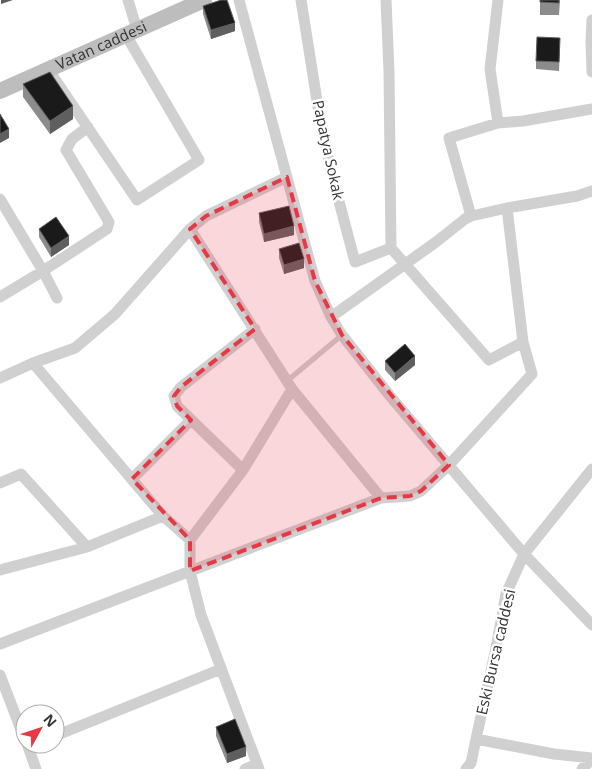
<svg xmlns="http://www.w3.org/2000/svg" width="592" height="769" font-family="'Open Sans',sans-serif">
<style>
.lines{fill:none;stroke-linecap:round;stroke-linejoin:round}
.lane{stroke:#d0d0d0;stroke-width:5.5}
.street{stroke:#d0d0d0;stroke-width:11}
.secondary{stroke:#bdbdbd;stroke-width:16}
.wall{fill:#8c8c8c}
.shaded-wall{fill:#5f5f5f}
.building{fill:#1a1a1a;stroke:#5f5f5f}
.marked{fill:#e63946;fill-opacity:0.2;stroke:#e63946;stroke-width:4;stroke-dasharray:10 6;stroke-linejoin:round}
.labels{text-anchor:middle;stroke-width:5;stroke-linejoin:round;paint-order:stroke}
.street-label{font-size:15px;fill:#333;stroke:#fff}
</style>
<rect width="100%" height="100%" fill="#fff"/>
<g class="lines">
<!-- lane -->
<path class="lane" d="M287,381L342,335"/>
<!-- street -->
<path class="street" d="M128,0L137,30
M239,0L315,281L331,317L342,335L390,396L524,554L592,625
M301,0L318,107L331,171L355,262L391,248
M386,0L389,71L391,248L489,360L523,342
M592,20L591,41L592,72
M48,69L137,200L199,160L126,35
M498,123L490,69L498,0
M0,199L43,271L57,298
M471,216L449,138L498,123L523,121L592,109
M190,229L292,389L381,498
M0,297L43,271L107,229L109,222L66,150L72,139L88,127
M331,317L436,242L465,219L471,216L507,208L577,196L592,191
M33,363L163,516L190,540V571L201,615L259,769
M0,378L33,363L75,348L115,314L190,229L206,216L287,177
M243,470L177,406L174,396L181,387L255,329
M132,479L191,420
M0,483L21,474L87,547
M190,540L243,470L292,389
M0,570L87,547L163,516
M0,644L381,498L410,496L421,491L449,465L532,374L523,342L507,208
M0,675L25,740
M55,736L221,669
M476,739L554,754L592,758
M27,744L36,769
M245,769L257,764
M466,769L471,763L476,739L496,648L506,594L524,554L592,469
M582,769L592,759"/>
<!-- secondary -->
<path class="secondary" id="s1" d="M0,91L204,0"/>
</g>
<!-- wall -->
<path class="wall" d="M540,0H560L559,15H540Z
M203,6L235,31L211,39L203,14Z
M560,47L559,71L536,69V61Z
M23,84L73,119L50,134L23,97Z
M259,213L294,235L264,242L259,222Z
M39,229L69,245L51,257L39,237Z
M279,249L304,268L284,274L279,258Z
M385,361L415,365L395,381L385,370Z
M216,727L246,756L227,763L216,736Z"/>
<!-- shaded-wall -->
<path class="shaded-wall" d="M1,0H13L1,4Z
M235,23V31L211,39V30Z
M73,106V119L50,134V121Z
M9,129V138L0,143V134Z
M294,226V235L264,242V234Z
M69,236V245L51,257V248Z
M304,259V268L284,274V265Z
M415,356V365L395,381V373Z
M246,747V756L227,763V754Z"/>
<!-- building -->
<path class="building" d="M221,0H227L235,23L211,30L203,6Z
M540,0H559V3L540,2Z
M537,37L560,38L559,62L536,61Z
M50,72L73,106L50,121L23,84Z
M0,114L9,129L0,134Z
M289,206L294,226L264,234L259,213Z
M56,217L69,236L51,248L39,229Z
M299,243L304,259L284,265L279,249Z
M405,344L415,356L395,373L385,361Z
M235,719L246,747L227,754L216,727Z"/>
<!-- marked area -->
<path class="marked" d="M287,177L315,281L342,335L449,465L421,491L410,496L381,498L190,571V540L132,479L191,420L177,406L174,396L181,387L255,329L190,229L206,216Z"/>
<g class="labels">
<!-- street labels -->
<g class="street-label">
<text dy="5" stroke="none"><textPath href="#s1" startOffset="111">Vatan caddesi</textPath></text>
<text transform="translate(328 150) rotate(78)" y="5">Papatya Sokak</text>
<text transform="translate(496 652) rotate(-77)" y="5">Eski Bursa caddesi</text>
</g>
</g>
<!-- north arrow -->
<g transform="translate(40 729) rotate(50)"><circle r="24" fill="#ffffff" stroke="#adadad"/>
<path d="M0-4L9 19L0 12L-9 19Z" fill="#e63946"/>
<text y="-8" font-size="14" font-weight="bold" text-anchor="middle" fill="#333333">N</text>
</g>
</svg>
